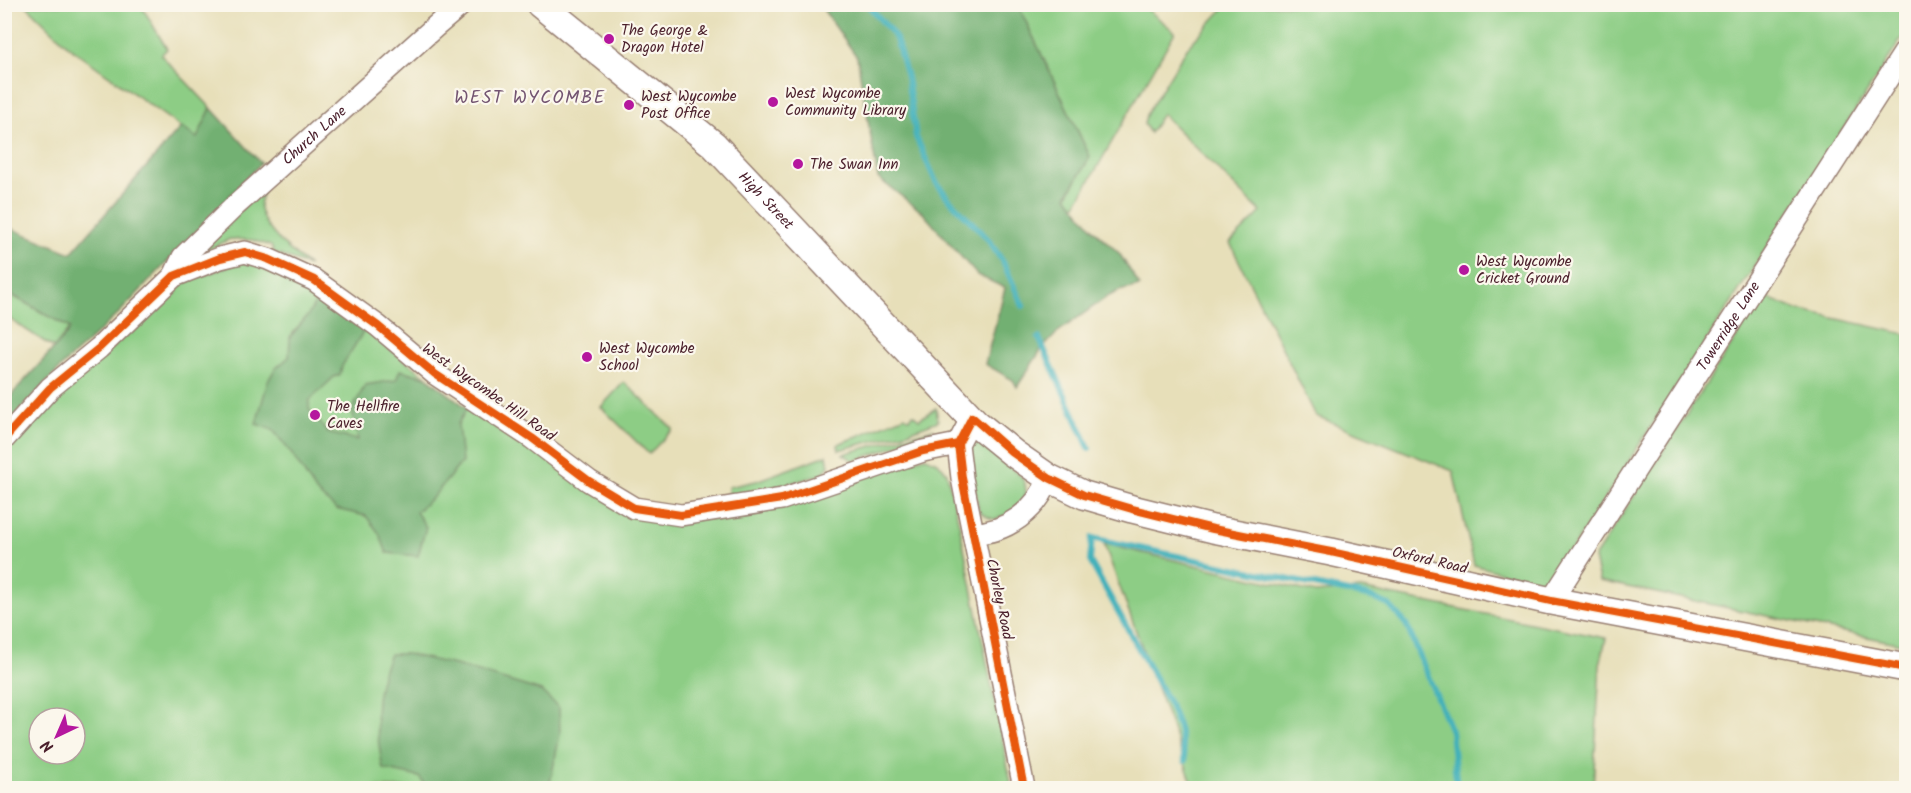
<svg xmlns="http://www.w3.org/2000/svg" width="1911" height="793" font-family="Kalam,sans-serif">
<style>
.green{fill:#8dcd85;stroke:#6c7658;stroke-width:1.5;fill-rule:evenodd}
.forest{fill:#72b072;stroke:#5e684e;stroke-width:1.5}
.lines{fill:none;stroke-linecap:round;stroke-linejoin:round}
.stream{stroke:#40b0ba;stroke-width:6}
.minor-casing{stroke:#987f72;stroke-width:24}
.major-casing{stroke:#987f72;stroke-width:30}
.minor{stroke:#fff;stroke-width:21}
.major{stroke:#fff;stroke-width:27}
.cycleway-casing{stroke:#fbf7ec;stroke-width:11}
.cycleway{stroke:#e8590c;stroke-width:8}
.poi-dot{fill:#b5179e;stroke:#fbf7ec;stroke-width:2}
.labels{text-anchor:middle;stroke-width:4.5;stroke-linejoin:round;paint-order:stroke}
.poi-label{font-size:15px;fill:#4a1f2b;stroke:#fbf7ec;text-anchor:start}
.street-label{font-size:15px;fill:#4a1f2b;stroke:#fbf7ec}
.quarter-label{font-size:18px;letter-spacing:1.5px;fill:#735471;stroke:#fbf7ec}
</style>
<rect width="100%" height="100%" fill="#fbf7ec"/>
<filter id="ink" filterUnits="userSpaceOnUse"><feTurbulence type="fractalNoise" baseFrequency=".0167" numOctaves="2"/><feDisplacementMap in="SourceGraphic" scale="12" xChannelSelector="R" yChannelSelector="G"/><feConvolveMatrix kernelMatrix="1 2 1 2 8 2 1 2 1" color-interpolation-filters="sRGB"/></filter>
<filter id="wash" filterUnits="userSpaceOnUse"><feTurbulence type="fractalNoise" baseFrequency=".008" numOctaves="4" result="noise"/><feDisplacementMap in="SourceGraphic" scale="24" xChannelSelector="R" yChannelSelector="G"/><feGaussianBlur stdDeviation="1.35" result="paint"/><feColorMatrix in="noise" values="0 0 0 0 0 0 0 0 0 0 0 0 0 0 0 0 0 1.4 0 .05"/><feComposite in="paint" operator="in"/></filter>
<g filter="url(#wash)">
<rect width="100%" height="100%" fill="#e7dfb9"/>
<!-- green -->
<path class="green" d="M26,5H141L167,49L161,55L211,108L197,139L69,47Z
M1018,5H1142L1175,32L1075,206L1067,196L1090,157Z
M1229,5H1906V32L1548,586L1474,565L1453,471L1316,416L1230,243L1261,212L1162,114L1150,133L1144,124L1146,115L1187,48L1223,9Z
M266,182C264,189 260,198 260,205C260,228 293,253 309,266L274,253L271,246L252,240L230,239L195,256Z
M240,262L267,266L311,288L467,408L520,442L656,518L926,457L938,462L947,473L960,528L1012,788H5V452L15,436L56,394L177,285ZM39,718H75V754H39Z
M4,291L70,328L54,348L5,316Z
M1763,296L1797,310L1906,334V645L1599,581L1594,558Z
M624,382L673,429L649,454L601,407Z
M936,408L938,421L908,432L839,450L838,445L841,443L905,416L909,419L913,414L919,419Z
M933,429L927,435L854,461L843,454Z
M976,443L983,445L1021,476C1031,491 1024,504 1010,512C1006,514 1001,518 997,519C990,520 984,515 979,512L967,448Z
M827,455L829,466L821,475L742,496H729L728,487L756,481Z
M1104,544L1316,593L1361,589L1606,638L1600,665L1593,788H1194Z"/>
<!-- forest -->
<path class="forest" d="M820,5H1018L1090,157L1067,196L1095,231L1119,253L1140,286L1119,291L1107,297L1058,332L1041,350L1017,387L1013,380L985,364L1005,288L977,275L922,212L878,178L857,57Z
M211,108L261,163L120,312L67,361L5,426V402L66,335L70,328L5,291V226L71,253L181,127L197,138Z
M320,295L365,329L342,366L340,375L334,377L309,401V409L328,433L358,440L352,410L365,385L396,380L400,370L426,377L467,408L458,424L462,462L433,497L416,512L426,527L418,556L387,553L379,533L366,516L336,509L317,493L291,453L273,430L256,424L268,381L275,369L289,357L290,337L308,315Z
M390,654H407L459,666L541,691L559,708L560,734L549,788H428L419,777L383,769C375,725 371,696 390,654Z"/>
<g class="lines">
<!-- stream -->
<path class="stream" d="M867,4L888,28L896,39L907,77L916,137L936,182L948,198L987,238L1003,262L1023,306
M1039,338L1089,448
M1185,761L1179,728L1170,705L1090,561L1092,538L1367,596L1389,605L1406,624L1451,731L1457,788"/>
</g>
</g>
<g filter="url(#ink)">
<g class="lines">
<!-- minor casing -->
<g class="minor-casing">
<g id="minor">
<path id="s1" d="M174,276L183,257L236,205L436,26L462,4"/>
<path d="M972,417L958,444L962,478L1024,788"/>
<path d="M4,439L50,388L99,348L174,276L220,258L245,252L268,259L314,280L378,326L435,374L532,438L589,481L634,508L681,515L782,499L923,451L958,444"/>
<path d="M973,533C1007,533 1037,510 1049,478"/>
<path id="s2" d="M1551,601L1906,50"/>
</g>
</g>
<!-- major casing -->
<g class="major-casing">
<g id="major">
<path id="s3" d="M540,4L714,145L976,423L1013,453L1049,478L1084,495L1132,509L1213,529L1331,552L1551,601L1906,668"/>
</g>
</g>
<!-- minor -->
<use href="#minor" class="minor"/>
<!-- major -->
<use href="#major" class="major"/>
<!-- cycleway casing -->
<g class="cycleway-casing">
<path id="cycleway" d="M4,439L50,388L99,348L174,276L220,258L245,252L268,259L314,280L378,326L435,374L532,438L589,481L634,508L681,515L782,499L923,451L958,444
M1024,788L962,478L958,444L972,417L1013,453L1049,478L1084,495L1132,509L1213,529L1331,552L1551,601L1906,668"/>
</g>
<!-- cycleway -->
<use href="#cycleway" class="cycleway"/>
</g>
</g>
<!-- markers -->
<g class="poi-dot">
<circle cx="609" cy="39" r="6"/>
<circle cx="773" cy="102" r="6"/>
<circle cx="629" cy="105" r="6"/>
<circle cx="798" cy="164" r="6"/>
<circle cx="1464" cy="270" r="6"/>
<circle cx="587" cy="357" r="6"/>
<circle cx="315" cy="415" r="6"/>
</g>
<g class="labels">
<!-- poi labels -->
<g class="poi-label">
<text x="621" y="35">The George &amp;<tspan x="621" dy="17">Dragon Hotel</tspan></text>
<text x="785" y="98">West Wycombe<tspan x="785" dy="17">Community Library</tspan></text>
<text x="641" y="101">West Wycombe<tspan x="641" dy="17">Post Office</tspan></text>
<text x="810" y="169">The Swan Inn</text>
<text x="1476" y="266">West Wycombe<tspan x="1476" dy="17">Cricket Ground</tspan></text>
<text x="599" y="353">West Wycombe<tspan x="599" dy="17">School</tspan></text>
<text x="327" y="411">The Hellfire<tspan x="327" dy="17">Caves</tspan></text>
</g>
<!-- street labels -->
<g class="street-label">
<text dy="5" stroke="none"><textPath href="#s1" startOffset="200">Church Lane</textPath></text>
<text dy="5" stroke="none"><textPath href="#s3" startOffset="300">High Street</textPath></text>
<text dy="5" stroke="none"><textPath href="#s2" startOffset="327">Towerridge Lane</textPath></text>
<text transform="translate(489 392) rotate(35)" y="5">West Wycombe Hill Road</text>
<text transform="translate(1430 560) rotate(13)" y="5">Oxford Road</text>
<text transform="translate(1000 599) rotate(78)" y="5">Chorley Road</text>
</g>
<!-- quarter labels -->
<g class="quarter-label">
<text x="530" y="103">WEST WYCOMBE</text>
</g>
</g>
<!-- margin -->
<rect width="1911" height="793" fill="none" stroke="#fbf7ec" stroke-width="24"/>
<!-- north arrow -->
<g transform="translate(57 736) rotate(224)"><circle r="28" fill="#fbf7ec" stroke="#b4a19f" stroke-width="1.5"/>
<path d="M0-4.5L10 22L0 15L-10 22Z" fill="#b5179e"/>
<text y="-9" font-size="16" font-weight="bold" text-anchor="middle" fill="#4a1f2b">N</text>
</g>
</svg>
